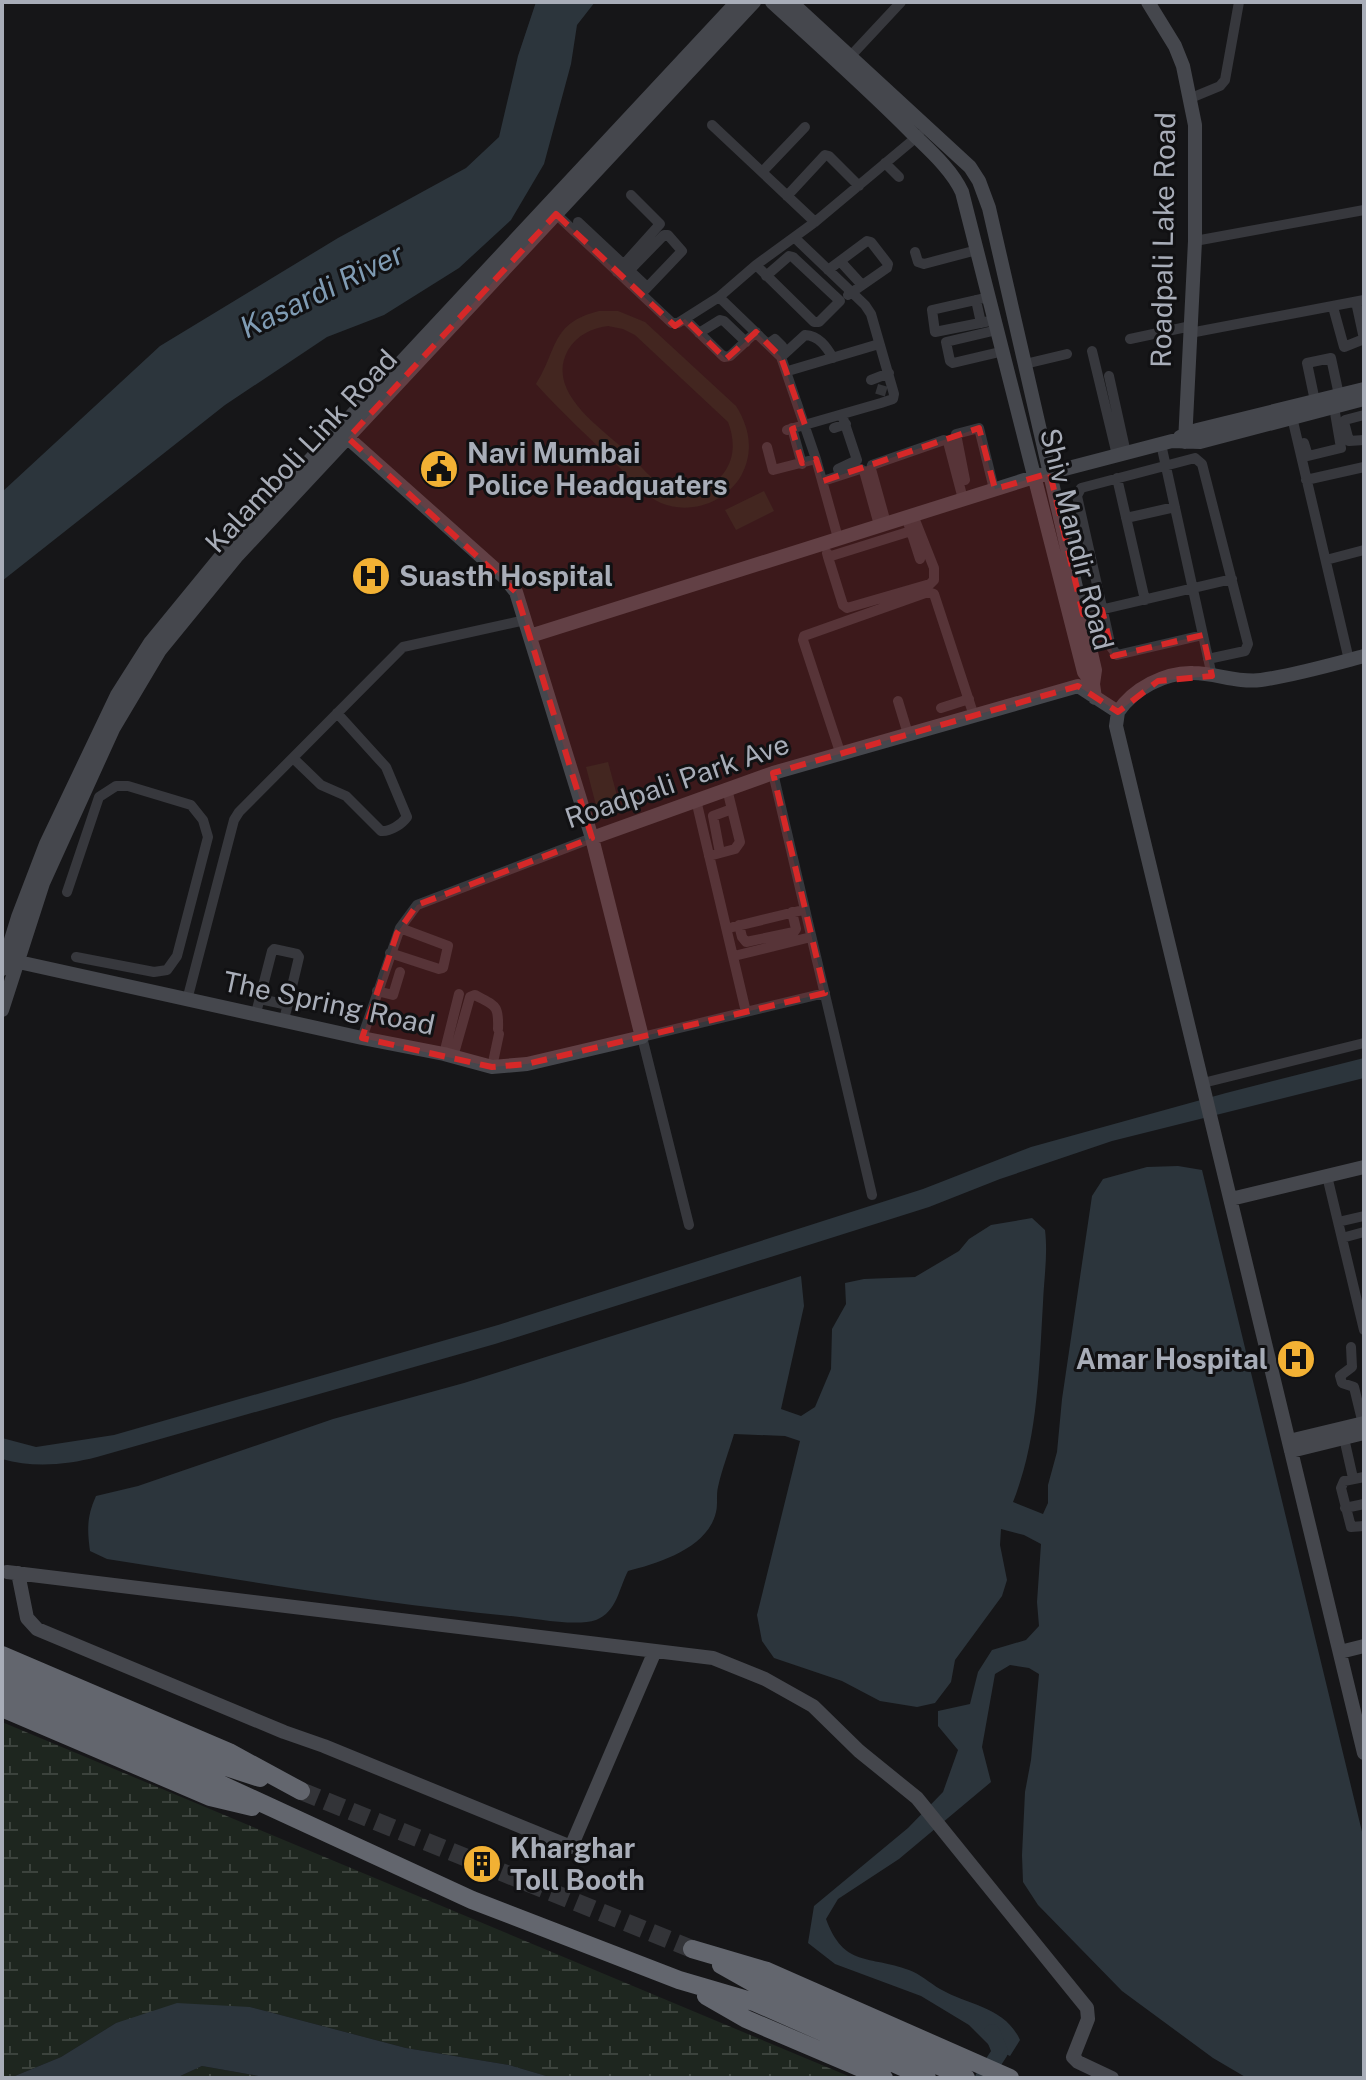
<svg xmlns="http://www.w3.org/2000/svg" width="1366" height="2080" font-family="'Public Sans',sans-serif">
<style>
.wetland{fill:url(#wetland-marsh)}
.garden{fill:#1e261f;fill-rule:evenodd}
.water{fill:#2c353c}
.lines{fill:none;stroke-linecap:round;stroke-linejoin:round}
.river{stroke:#2c353c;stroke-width:16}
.street-tunnel{stroke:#333438;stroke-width:10;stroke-dasharray:10 5;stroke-linecap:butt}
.highway-tunnel{stroke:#333438;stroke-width:18;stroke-dasharray:18 9;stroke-linecap:butt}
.street{stroke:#37383d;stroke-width:10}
.secondary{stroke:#45474d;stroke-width:14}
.highway{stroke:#63666e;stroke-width:18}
.marked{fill:#d62828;fill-opacity:0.2;stroke:#d62828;stroke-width:6;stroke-dasharray:16 10;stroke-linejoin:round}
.labels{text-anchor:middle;stroke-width:6;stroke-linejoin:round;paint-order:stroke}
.street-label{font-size:28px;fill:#a8adb8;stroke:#111113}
.poi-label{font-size:28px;font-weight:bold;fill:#a8adb8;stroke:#111113;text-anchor:start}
.water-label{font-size:30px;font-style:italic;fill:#7f9bb3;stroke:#111113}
</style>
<defs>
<pattern id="wetland-marsh" width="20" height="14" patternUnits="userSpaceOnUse" patternTransform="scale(2)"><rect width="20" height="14" fill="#1e261f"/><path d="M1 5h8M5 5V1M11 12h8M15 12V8" fill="none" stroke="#3c433d"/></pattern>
</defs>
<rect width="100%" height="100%" fill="#161618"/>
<!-- wetland -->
<path class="wetland" d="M2,1722L853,2078H553L509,2065L406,2048L250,2007L116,2023L61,2057L10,2078H2Z
M202,2066L270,2078H176Z"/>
<!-- garden -->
<path class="garden" d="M599,311H618L645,322L736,406C750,428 754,452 741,476C725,503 690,515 661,503C645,496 632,479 619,467C591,439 562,413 536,384C558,350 550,323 599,311ZM608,326L623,329L635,335L728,422C735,440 735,459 723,474C710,490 687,496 667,488C652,482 639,463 627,452C600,427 545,392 568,350C577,335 592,328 608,326Z
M764,491L774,511L736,530L725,510Z
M608,762L619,803L597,809L586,767Z"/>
<!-- water -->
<path class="water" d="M536,2H595L577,25L571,64L544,164L511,220L459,268L384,315L327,337L225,405L2,581V492L160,346L338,238L466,168L499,137L518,56Z
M1364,1058V1078L1112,1141L1000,1179L929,1207L495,1344L97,1457C66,1465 33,1468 2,1459V1438L36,1447L114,1435L498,1325L923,1189L1031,1147L1226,1093Z
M1178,1166L1202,1170L1364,1840V2078H1247L1213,2058L1122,1991L1038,1905L1023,1882L1022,1855L1025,1792L1031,1760L1039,1674L1029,1668L1010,1665L995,1674L982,1747L991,1782L899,1859L838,1899L826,1919C844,1968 869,1955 909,1970C920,1974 930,1983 940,1989C970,2006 1005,2007 1020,2040L1010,2056L992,2048L969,2025L921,1996L835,1964L808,1943L814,1906L908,1828L943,1792L958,1750L938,1726V1711L970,1704L978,1672L992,1650L1026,1640L1039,1626L1037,1602L1041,1544L1024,1535L1001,1529L1000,1545L1007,1580L1002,1596L955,1660L951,1682L935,1703L917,1707L880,1701L842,1681L774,1658L762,1641L757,1615L800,1441L785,1436L734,1434C729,1451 722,1469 718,1487C716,1495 718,1504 716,1512C708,1548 659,1563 628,1571C619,1588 617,1612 596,1620C576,1627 533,1618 511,1616C376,1603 241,1580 107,1559L90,1551C87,1529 87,1516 96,1496L138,1486L333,1419L464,1383L801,1276L804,1306L781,1409L801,1416L815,1407L831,1369L832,1329L846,1304L845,1283L864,1279L915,1277L959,1251L969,1239L991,1225L1032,1218L1045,1230C1048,1255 1044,1277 1043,1303C1039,1369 1038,1440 1013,1502L1043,1514L1048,1503V1485L1057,1452L1062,1399L1092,1196L1103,1179L1147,1167Z
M177,2003L250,2007L406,2048L509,2065L553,2078H270L202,2066L176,2078H10L61,2057L116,2023Z"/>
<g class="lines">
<!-- river -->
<path class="river" d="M983,2078L1000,2052L992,2032"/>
<!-- street-tunnel -->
<path class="street-tunnel" d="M880,395L883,385L881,378"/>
<!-- highway-tunnel -->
<path class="highway-tunnel" d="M301,1791L692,1949"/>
<!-- street -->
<path class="street" d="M846,61L901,2
M1191,98L1220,86L1225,80L1239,2
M712,125L815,222
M885,163L899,177
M763,171L805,127
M787,196L825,155L829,156L859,186
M556,214L672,323H678L719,297L756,265L815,222L919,135
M578,222L624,265
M1195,241L1364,210
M915,252L918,262L924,264L977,250
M840,261L862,285
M756,265L814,322H819L840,301L793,257L789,256L766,276
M828,270L867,241L871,242L888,264L887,268L848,295
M630,271L647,287
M617,272L660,224L631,195
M623,277L664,235H668L682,251L641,294
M719,297L781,357L816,459L838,538
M989,297L932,310L935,332L995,320
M976,300L981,323
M1333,307L1344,347L1364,339L1356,302
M685,319L724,357L730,356L756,332
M997,330L946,342L950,361L953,363L1004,351
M699,333L720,320L724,321L746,342
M1190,333L1364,300
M1130,339L1191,326
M768,344L775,339L782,346L777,352
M1092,351L1117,455
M781,357L805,335C819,336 826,346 833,358
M1025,364L1067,354
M788,371L879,344
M1109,376L1126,453
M871,380L889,373
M1315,401L1307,363L1331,358L1339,395
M1291,413L1349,660
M1364,415L1345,420L1344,422L1349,441L1364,440
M792,428L802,464
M834,428L846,424
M787,430L881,403L893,399L894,394L871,314L865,305L795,238
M1304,443L1308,456L1341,448L1334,407
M1161,444L1212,676
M767,447L773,470L816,459
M838,469L857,460L842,415
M1117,478L1145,600
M965,480L956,434L979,428L994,489
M1306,480L1364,467
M823,481L860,469L864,471L879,525
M1126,518L1175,507
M886,523L871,469L872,465L944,440L948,442L963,499
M916,530L911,531L920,559
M827,553L828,557L911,531L906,517
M828,557L843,605L847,608L930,584L934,580V568L913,515
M1326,560L1364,550
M1083,614L1232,579
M1203,635L1117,655L1111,647L1077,496L1081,488L1195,458L1202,464L1248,644L1245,651L1208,659
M898,701L908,734
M941,708L969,699
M841,755L803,640L804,636L928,592L934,594L974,716
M293,758L321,785L346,796L381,831C390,832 402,824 407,817L386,767L337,713
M773,773L872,1195
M696,800L746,1012
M720,853L713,816L732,809
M709,856L735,849L740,842L727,789
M67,892L99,797L116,786H128L191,805L203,820L208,837L177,956L167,970L154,972L76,957
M739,925L742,937L746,942L794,932L796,929L792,912
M733,927L799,911
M390,953L439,969L443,968L448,946L400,928
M734,956L811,937
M377,991L393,995L400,972
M260,999L288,1005
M187,1000L234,820L239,812L403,647L525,620
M256,1013L272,951L274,949L297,954L299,957L284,1020
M362,1038L400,928L417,905L592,838
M444,1054L459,994
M453,1057L470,997L475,995C495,1006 499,1004 498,1029
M492,1067L499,1034
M1203,1083L1364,1043
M1327,1176L1364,1330
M1338,1222L1364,1216
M689,1225L642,1037L825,993
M1342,1238L1364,1232
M1351,1347L1352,1367L1340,1376L1342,1383L1354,1387L1363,1424
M1344,1438L1353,1478
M1364,1477L1344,1481L1341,1488L1351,1527L1364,1526
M1345,1508L1364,1504"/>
<!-- secondary -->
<path class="secondary" d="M772,2C818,44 865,86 909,130C927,148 951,168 962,192L1084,672L1093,684
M791,2L970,167L979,181L989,208L1095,670L1093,684L1095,698
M1148,2L1175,46L1183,66L1195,125V241L1185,442
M1180,437L1197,430L1364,389
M530,636L1034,477L1172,441L1200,442L1364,399
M1118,712C1133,689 1165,672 1193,673C1216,673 1237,683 1261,680C1295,675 1330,665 1364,656
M592,838L773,773L1078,686L1118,712L1116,726L1364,1753
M5,959L362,1038L444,1054L492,1067L527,1064L642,1037L592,838L516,592L504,577L339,430
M2,969L18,917L46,844L117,695L150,643L227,549L737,2
M2,1010L43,883L113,729L160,650L236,557L754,2
M1231,1199L1364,1167
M1289,1441L1364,1423
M1291,1451L1364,1433
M7,1572L713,1658L765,1679L813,1706L859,1751L917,1798L1087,2008L1088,2019L1073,2057L1078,2062L1112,2078
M18,1573L27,1618L37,1629L284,1732L324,1746L571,1847L655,1651
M1340,1652L1364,1646"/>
<!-- highway -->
<path class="highway" d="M2,1655L229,1752L301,1791
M2,1672L223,1766L260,1778
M2,1690L216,1782L472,1900L679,1980L754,2002L927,2078
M2,1708L210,1797L252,1807
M692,1949L767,1971L1010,2078
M721,1965L760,1987L966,2078
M706,1996L746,2019L884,2078"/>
</g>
<!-- marked area -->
<path class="marked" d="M556,214L675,326L685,319L726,359L756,332L781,357L805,425L792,429L802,463L816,459L823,481L979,428L995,489L1050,473L1083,614L1102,610L1113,656L1203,635L1212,676L1158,681L1118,712L1078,686L773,773L825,993L527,1064L492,1067L362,1038L397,933L417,905L592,838L516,592L348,438Z"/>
<!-- icons -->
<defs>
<g id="civic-disc" transform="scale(2)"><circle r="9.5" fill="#f2b134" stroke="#111113"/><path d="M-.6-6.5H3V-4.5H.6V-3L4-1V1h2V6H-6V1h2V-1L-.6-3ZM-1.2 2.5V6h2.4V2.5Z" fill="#111"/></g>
<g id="hospital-disc" transform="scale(2)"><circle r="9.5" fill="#f2b134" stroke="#111113"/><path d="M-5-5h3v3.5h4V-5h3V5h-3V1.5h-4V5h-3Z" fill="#111"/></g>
<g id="building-disc" transform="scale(2)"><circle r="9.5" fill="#f2b134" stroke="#111113"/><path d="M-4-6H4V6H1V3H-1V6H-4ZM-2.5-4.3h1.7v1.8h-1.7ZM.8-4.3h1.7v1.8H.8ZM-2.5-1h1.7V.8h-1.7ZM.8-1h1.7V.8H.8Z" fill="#111"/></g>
</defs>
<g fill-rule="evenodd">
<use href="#civic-disc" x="439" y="469"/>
<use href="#hospital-disc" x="371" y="576"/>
<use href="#hospital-disc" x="1296" y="1359"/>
<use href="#building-disc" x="482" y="1864"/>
</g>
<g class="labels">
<!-- street labels -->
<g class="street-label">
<text transform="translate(1163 240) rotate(-89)" y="10">Roadpali Lake Road</text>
<text transform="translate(301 451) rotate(-47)" y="10">Kalamboli Link Road</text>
<text transform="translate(1077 539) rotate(76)" y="10">Shiv Mandir Road</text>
<text transform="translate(677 781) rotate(-19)" y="10">Roadpali Park Ave</text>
<text transform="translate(329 1003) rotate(12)" y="10">The Spring Road</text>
</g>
<!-- poi labels -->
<g class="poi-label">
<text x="467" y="463">Navi Mumbai<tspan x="467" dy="32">Police Headquaters</tspan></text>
<text x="399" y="586">Suasth Hospital</text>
<text x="1268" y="1369" text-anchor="end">Amar Hospital</text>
<text x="510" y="1858">Kharghar<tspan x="510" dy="32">Toll Booth</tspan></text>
</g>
<!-- water labels -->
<g class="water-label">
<text transform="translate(322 291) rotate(-26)" y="10">Kasardi River</text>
</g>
</g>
<!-- border -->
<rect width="1366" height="2080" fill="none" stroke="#a8adb8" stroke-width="8"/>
</svg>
